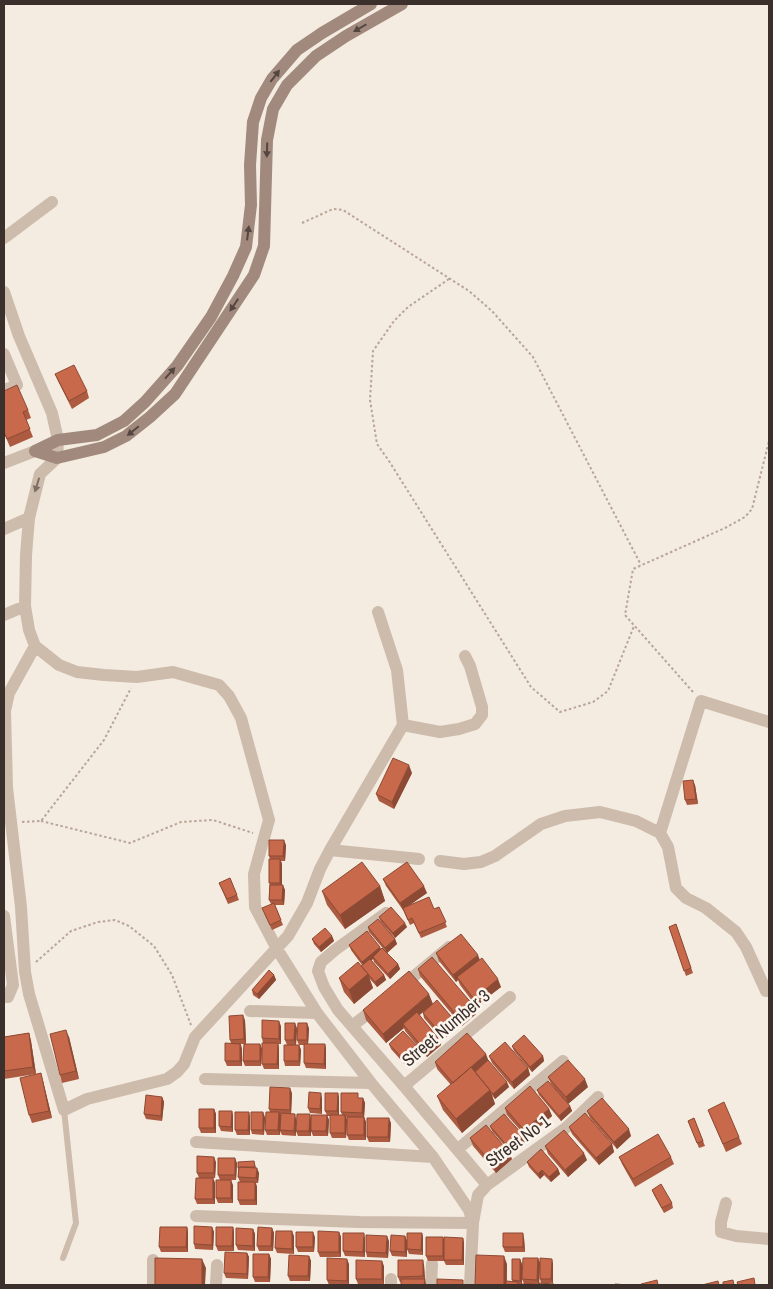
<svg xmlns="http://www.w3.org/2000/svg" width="773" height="1289" font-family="'Archivo Narrow',sans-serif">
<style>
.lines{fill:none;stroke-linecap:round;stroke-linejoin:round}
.path{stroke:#b9a596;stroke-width:2;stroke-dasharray:2.5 2.5;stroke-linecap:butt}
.service{stroke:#cdbbac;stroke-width:6}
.minor{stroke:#cdbbac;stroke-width:12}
.tertiary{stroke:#cdbbac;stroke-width:12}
.secondary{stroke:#a18a7d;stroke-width:12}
.wall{fill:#ac5a40}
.shaded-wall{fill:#8c4a34}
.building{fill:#c8694b;stroke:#8c4a34}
.oneway{fill:#544640}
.oneway2{fill:#7d6f65}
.labels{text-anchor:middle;stroke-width:5;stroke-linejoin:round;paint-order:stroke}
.street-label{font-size:18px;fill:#3b302b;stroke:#fbf5ee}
</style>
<rect width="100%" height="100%" fill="#f4ebe1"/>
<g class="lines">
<!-- path -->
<path class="path" d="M302,223L333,209L343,210L469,291L492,311L533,357L641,565
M449,279L408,307L394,321L373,351L370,400L377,444L389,461L531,687L560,712L593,702L608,691L634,626
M693,692L625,615L633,569L725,528L745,517L752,509L769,441
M41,821L130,843L181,822L213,820L253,833
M22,822L41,821L104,740L131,688
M36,962L71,931L98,922L115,920L129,926L154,946L172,975L191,1025"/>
<!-- service -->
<path class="service" d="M63,1258L76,1223L64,1110"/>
<!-- minor -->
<path class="minor" d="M4,238L52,202
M4,292L19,336L52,413L58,440
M4,354L17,385L4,390
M29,518L26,555L25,606L29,630L35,646L59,665L77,672L104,675L137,677L173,672L219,685L229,696L241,718L269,820L254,874L255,907L277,949L317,1013L371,1083L433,1157L469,1210L473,1223L470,1285
M4,615L25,606
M35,646L9,693L5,711L7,788L21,907L25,972L29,994L64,1110L87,1099L167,1079L177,1072L184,1064L195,1037L288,936L307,903L320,869L330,850L419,859
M403,725L440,732L459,729L475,724L482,715V707L470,666L465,656
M660,833L668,847L676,888L686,898L706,908L736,932L746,947L766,991
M330,850L403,725L397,670L378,612
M440,861L464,864L481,862L495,856L541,824L565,816L600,812L636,821L660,833L701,701L769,722
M386,913L335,950L321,962L318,971L324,987L338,1010L404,1086L487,1185
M4,916L13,985L8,997H4
M401,987L449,947
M250,1011L317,1013
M352,1026L378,1006
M205,1079L371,1083
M404,1086L510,997
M196,1142L433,1157
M458,1149L563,1061
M726,1203L721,1222V1232L736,1236L769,1239
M196,1216L359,1222L473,1223L478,1195L487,1185L567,1127L598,1097
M153,1260V1285
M391,1279V1285
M216,1285L217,1265
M431,1285L432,1264"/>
<!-- tertiary -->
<path class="tertiary" d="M4,463L35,451
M4,529L29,518L40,474L57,458L58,440"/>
<!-- secondary -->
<path class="secondary" d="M35,451L57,458L104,447L126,436L150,417L175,394L254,275L264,246L267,140L273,109L287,85L316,56L346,36L402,4
M35,451L58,440L97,435L124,421L145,402L177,366L211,317L233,276L246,247L251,205L250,165L253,122L261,98L272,79L297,50L322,33L371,4"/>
</g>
<!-- wall -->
<path class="wall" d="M55,374L87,391L89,398L72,409L58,381Z
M4,391L28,410L31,418L26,420L33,437L10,447L4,433Z
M412,773L394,809L379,801L376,794Z
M695,785L698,804L687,805L685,800Z
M286,845L285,861H281L282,864V885L285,890L284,905H275L283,925L272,930L264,913L271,904L269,900L270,859L269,856Z
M230,878L239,900L228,904L219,883Z
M383,879L427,893L409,905L434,909L439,907L447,927L421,938L414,923L410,925L403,910L386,886Z
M380,886L385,901L345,929L327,905L322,891Z
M379,917L407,927L395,938L381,922Z
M676,924L693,973L686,976L669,927Z
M368,927L395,939L397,944L387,953L369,932Z
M332,936L334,941L321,952L314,944L312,939Z
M349,945L380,947L381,950L398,964L400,969L390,979L374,962L373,959L371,960L384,975L386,980L377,987L369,978L373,988L354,1004L344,992L339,978L362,966V965L351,950Z
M436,953L479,960L501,987L476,1006L460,985L458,980L456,982L439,961Z
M418,969L476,1014L462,1026L420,976Z
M274,975L276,980L259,999L253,995L252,990Z
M433,1004L419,1015L438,1038L441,1045L427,1057L405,1031L404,1028L386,1043L366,1020L363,1010Z
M423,1013L458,1027L443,1040L424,1018Z
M245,1020L246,1044H260L262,1049L261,1066H245L243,1061L244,1044H241L242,1049V1066H227L225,1061L231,1043L230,1040Z
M281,1026V1044H278L279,1048V1069H264L262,1064L263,1043L262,1038Z
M297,1028L296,1045H287L285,1040Z
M309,1028L308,1044H325L326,1049V1069L306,1068L304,1063V1045H299L297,1040Z
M29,1033L31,1041L36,1074L4,1079V1037Z
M69,1037L79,1079L62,1083L60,1075Z
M389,1044L421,1050L423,1055L408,1068L391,1049Z
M299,1045L301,1050L300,1066H285L284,1061Z
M512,1046L543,1056L544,1061L532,1072L514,1051Z
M489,1056L528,1068L530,1075L514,1089L492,1063Z
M488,1061L509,1087L495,1099L492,1095L495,1104L462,1133L443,1110L437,1096L451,1085L437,1069L435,1062Z
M548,1077L588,1087L568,1104L551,1084Z
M43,1081L52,1118L32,1123L29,1115Z
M537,1090L570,1106L572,1111L561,1121L539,1095Z
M292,1093L291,1114L296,1136L282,1135L280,1131V1135H267L265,1130L270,1112L269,1109Z
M338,1093L339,1098V1115H342L341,1112L360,1098H363L365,1103L364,1117L366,1122V1140H349L347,1135V1117H346L347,1120L346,1138H332L330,1133V1116H327L329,1120L328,1136H313L311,1131V1136H298L296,1131L311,1119L327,1115L325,1111Z
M162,1097L164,1102L162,1121L146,1119L144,1114Z
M322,1098V1114L310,1113L308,1108Z
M505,1108L549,1109L552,1116L527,1138L507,1115Z
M214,1109L216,1114V1133H201L199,1128Z
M708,1110L739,1137L742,1144L726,1152Z
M232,1111L233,1116V1132L221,1131L219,1126Z
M587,1111L631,1136L617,1149L590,1118Z
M249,1112L250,1117V1135H237L235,1130Z
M265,1117L264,1135L252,1134L251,1130Z
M694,1118L705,1146L699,1148L688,1121Z
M391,1123L390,1142H369L367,1137Z
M490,1126L524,1136L526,1141L511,1153L492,1131Z
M569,1127L612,1144L614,1152L599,1165L572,1134Z
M470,1138L512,1159L496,1173L473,1146Z
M545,1146L587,1160L568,1177L548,1154Z
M619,1157H671L674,1164L635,1187L622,1164Z
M254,1161L256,1168L259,1173L258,1183H256L257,1187V1205H240L238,1200L240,1182L238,1177V1168Z
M216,1162L215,1178H213L215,1183V1204H197L195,1199L199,1178L197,1173Z
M527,1162L558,1169L560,1174L551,1182L544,1175L540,1179L529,1167Z
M237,1163L236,1180H220L218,1175Z
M233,1185V1203H218L216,1198Z
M652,1190L672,1203L673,1208L664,1213L654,1195Z
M187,1227L188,1232V1252H161L159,1247Z
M212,1227L214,1232L213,1250L195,1249L194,1244Z
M233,1227L234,1232V1251H218L216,1246Z
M272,1228L274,1233L273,1251H259L257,1246Z
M253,1229L255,1234V1251L238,1250L236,1245Z
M339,1232L341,1237V1257H320L318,1252Z
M422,1233L423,1238V1255L409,1254L407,1249Z
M294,1236V1254L277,1253L275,1248Z
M405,1236L407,1241V1257L392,1256L390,1251Z
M315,1237L314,1252H298L296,1247Z
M365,1238V1257L345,1256L343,1251Z
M463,1238L464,1243V1265H446L444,1261H428L426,1256L444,1241Z
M524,1238L525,1252H505L503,1247Z
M389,1241L388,1258L367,1257L366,1252Z
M247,1253L249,1257L248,1279L226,1278L224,1273Z
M269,1254L271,1259L270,1282H255L253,1277Z
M309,1256L311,1261L310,1281H290L288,1276Z
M538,1258L540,1263L539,1285H475L507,1264V1281L513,1282L512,1280L520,1259L522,1264V1284H524L522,1279Z
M553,1263V1283H541L540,1279Z
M349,1264V1285H329L327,1280Z
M424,1265L425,1280L426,1285H401V1282H400L398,1277Z
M384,1266V1284H358L356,1279Z"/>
<!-- shaded-wall -->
<path class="shaded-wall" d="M409,765L412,773L394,809L392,802Z
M693,780L695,785L698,804L696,799Z
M284,840L286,845L285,861L283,856Z
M280,859L282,864V888L280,883Z
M283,885L285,890L284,905L282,900Z
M380,886L385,901L345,929L340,915Z
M424,886L427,893L403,910L400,903Z
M405,923L407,927L395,938L393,933Z
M332,936L334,941L321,952L319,947Z
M395,939L397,944L387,953L385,948Z
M380,947L382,952L364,966L362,962Z
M478,955L481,963L457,977L458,980L456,982L453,975Z
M398,964L400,969L390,979L388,974Z
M368,974L373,988L354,1004L349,990Z
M274,975L276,980L259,999L257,994Z
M384,975L386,980L377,987L375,982Z
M498,979L501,987L476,1006L474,999Z
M429,994L433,1004L405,1027L403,1024L404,1028L386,1043L383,1034Z
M474,1006L476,1014L462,1026L459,1018Z
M243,1015L245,1020L246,1044L244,1039Z
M279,1021L281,1026V1044L279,1039Z
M456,1022L458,1027L443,1040L442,1035Z
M295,1023L297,1028L296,1045L294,1040Z
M307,1023L309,1028L308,1045L307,1040Z
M66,1030L69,1037L79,1079L76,1071Z
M29,1033L31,1041L36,1074L33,1067Z
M438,1038L441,1045L427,1057L424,1049Z
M278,1043L279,1048V1069L277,1064Z
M240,1044L242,1049V1066L240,1061Z
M260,1044L262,1049L261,1066L260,1061Z
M325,1044L326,1049V1069L324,1064Z
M299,1045L301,1050L300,1066L299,1061Z
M421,1050L423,1055L408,1068L407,1063Z
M486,1054L489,1062L456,1090L453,1083Z
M543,1056L544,1061L532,1072L530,1067Z
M528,1068L530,1075L514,1089L512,1082Z
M41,1073L43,1081L52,1118L49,1111Z
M585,1079L588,1087L568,1104L566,1097Z
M507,1082L509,1087L495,1099L493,1094Z
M290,1088L292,1093L291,1115L290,1110Z
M490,1090L495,1104L462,1133L456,1119Z
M321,1093L322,1098V1114L320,1109Z
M338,1093L339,1098V1116L337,1111Z
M162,1097L164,1102L162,1121L161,1116Z
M363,1098L365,1103L364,1118L362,1113Z
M570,1106L572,1111L561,1121L559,1116Z
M214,1109L216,1114V1133L214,1128Z
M549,1109L552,1116L527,1138L524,1130Z
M232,1111L233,1116V1132L231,1127Z
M249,1112L250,1117V1135L248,1130Z
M263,1112L265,1117L264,1135L263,1130Z
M279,1112L281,1117L280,1135L278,1130Z
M295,1114L296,1119V1136L294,1131Z
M310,1114L311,1119V1136L309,1131Z
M327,1115L329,1120L328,1136L326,1131Z
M345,1115L347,1120L346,1138L345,1133Z
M364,1117L366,1122V1140L364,1135Z
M389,1118L391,1123L390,1142L388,1137Z
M629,1129L631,1136L617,1149L614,1142Z
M524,1136L526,1141L511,1153L509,1148Z
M612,1144L614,1152L599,1165L596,1158Z
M509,1152L512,1159L496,1173L494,1166Z
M584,1153L587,1160L568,1177L565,1170Z
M214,1157L216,1162L215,1178L214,1173Z
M235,1158L237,1163L236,1180L235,1175Z
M257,1168L259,1173L258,1183L256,1178Z
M558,1169L560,1174L551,1182L549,1177Z
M542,1170L544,1175L540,1179L538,1174Z
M213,1178L215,1183V1204L213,1199Z
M231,1180L233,1185V1203L231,1198Z
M255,1182L257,1187V1205L255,1200Z
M187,1227L188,1232V1252L186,1247Z
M212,1227L214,1232L213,1250L212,1245Z
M233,1227L234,1232V1251L232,1246Z
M272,1228L274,1233L273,1251L271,1246Z
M253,1229L255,1234V1251L253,1246Z
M292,1231L294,1236V1254L292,1249Z
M313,1232L315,1237L314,1252L313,1247Z
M339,1232L341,1237V1257L339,1252Z
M364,1233L365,1238V1257L363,1252Z
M422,1233L423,1238V1255L421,1250Z
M523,1233L524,1238L525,1252L523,1247Z
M387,1236L389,1241L388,1258L386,1253Z
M405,1236L407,1241V1257L405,1252Z
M443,1237L445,1242L444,1261L443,1256Z
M463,1238L464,1243V1265L462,1260Z
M247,1253L249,1257L248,1279L247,1274Z
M269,1254L271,1259L270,1282L268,1277Z
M309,1256L311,1261L310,1281L308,1276Z
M504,1256L507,1264L506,1285H504Z
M538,1258L540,1263L539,1285L537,1280Z
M202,1259L206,1268L205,1285H202Z
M347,1259L349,1264V1285L347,1281Z
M520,1259L522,1264V1285L520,1281Z
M552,1259L553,1263V1284L551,1279Z
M423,1260L424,1265L425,1280L426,1285H424L425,1281L423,1276Z
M382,1261L384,1266V1284L382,1279Z"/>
<!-- building -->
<path class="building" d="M74,365L87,391L69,401L55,374Z
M17,385L28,410L23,412L30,429L7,439L4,432V391Z
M393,758L409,765L392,802L376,794Z
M693,780L696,799L685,800L683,781Z
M269,840H284L283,856H269Z
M269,859H280V883H269Z
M362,862L380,886L340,915L322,891Z
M407,862L424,886L400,903L383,879Z
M230,878L237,895L227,899L219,883Z
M270,885H283L282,900H269Z
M429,897L434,909L439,907L446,922L419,933L412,918L408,920L403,908Z
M274,903L281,920L270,925L262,908Z
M391,907L405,923L393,933L379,917Z
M378,919L395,939L385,948L368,927Z
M676,924L691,968L684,971L669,927Z
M325,928L332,936L319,947L312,939Z
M367,931L380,947L362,962L349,945Z
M461,934L478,955L453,975L436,953Z
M382,948L398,964L388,974L373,957Z
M432,957L474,1006L459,1018L418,969Z
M482,958L498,979L474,999L457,977Z
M370,959L384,975L375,982L361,966Z
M358,962L368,974L349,990L339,978Z
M269,970L274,975L257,994L252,990Z
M409,971L429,994L383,1034L363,1010Z
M437,1000L456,1022L442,1035L423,1013Z
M417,1012L438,1038L424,1049L403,1024Z
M243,1015L244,1039L230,1040L229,1016Z
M262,1020L279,1021V1039L262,1038Z
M285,1023H295L294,1040H285Z
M298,1023H307V1040H297Z
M66,1030L76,1071L60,1075L50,1034Z
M403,1031L421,1050L407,1063L389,1044Z
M29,1033L33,1067L4,1071V1037Z
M467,1033L486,1054L453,1083L435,1062Z
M524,1035L543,1056L530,1067L512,1046Z
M505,1042L528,1068L512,1082L489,1056Z
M225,1043L240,1044V1061H225Z
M262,1043H278L277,1064H262Z
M244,1044H260V1061H243Z
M304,1044H325L324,1064L304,1063Z
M284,1045H299V1061H284Z
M488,1060L507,1082L493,1094L475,1072Z
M568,1060L585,1079L566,1097L548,1077Z
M471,1067L490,1090L456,1119L437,1096Z
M41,1073L49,1111L29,1115L20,1078Z
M548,1081L570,1106L559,1116L537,1090Z
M530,1086L549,1109L524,1130L505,1108Z
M270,1087L290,1088V1110L269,1109Z
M309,1092L321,1093L320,1109L308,1108Z
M325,1093H338L337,1111H325Z
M341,1093H358V1098H363L362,1113L341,1112Z
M146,1095L162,1097L161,1116L144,1114Z
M602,1098L629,1129L614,1142L587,1111Z
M724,1102L739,1137L723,1144L708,1110Z
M199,1109H214V1128H199Z
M219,1111H232L231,1127L219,1126Z
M235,1112H249L248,1130H235Z
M251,1112H263V1130H251Z
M266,1112H279L278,1130H265Z
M281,1113L295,1114L294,1131L280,1130Z
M585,1113L612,1144L596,1158L569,1127Z
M297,1114H310L309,1131H296Z
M504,1114L524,1136L509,1148L490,1126Z
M311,1115H327L326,1131H311Z
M330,1115H345V1133H330Z
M347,1117H364V1135H347Z
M367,1118H389L388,1137H367Z
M694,1118L703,1141L697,1143L688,1121Z
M486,1125L509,1152L494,1166L470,1138Z
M564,1130L584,1153L565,1170L545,1146Z
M658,1134L671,1157L633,1179L619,1157Z
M541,1149L558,1169L549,1177L542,1170L538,1174L527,1162Z
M197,1156L214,1157V1173H197Z
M218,1158H235V1175H218Z
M254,1161L255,1167H239L238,1168V1162Z
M239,1167L257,1168L256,1178L238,1177Z
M196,1178H213V1199H195Z
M216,1180H231V1198H216Z
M238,1182H255V1200H238Z
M661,1184L672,1203L662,1208L652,1190Z
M194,1226L212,1227V1245L194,1244Z
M160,1227H187L186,1247H159Z
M216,1227H233L232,1246H216Z
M258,1227L272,1228L271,1246H257Z
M236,1228L253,1229V1246L236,1245Z
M276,1231H292V1249L275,1248Z
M318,1231L339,1232V1252H318Z
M296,1232H313V1247H296Z
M343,1233H364L363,1252L343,1251Z
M407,1233H422L421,1250L407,1249Z
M503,1233H523V1247H503Z
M366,1235L387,1236L386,1253L366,1252Z
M391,1235L405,1236V1252L390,1251Z
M426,1237H443V1256H426Z
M444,1237L463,1238L462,1260H444Z
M225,1252L247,1253V1274L224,1273Z
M253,1254H269L268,1277H253Z
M289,1255L309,1256L308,1276H288Z
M476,1255L504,1256V1285H475Z
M155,1258L202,1259V1285H155Z
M327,1258L347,1259V1281L327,1280Z
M523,1258H538L537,1280L522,1279Z
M540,1258L552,1259L551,1279H540Z
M512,1259H520V1281L512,1280Z
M356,1260L382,1261V1279H356Z
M398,1260H423V1276L398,1277Z
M754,1278L755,1285H738L737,1282Z
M401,1279H425L424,1285H401Z
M437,1279L463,1280V1285H437Z
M657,1280L658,1285H641V1284Z
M733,1280L734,1285H723V1282Z
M506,1281L518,1282V1285H506Z
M718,1281L719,1285H702Z
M539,1283L554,1284V1285H539Z
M521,1284H533V1285H521Z
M615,1284L628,1285H615Z"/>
<!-- one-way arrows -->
<defs><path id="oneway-solid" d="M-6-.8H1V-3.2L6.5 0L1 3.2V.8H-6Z" transform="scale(1.25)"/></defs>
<g class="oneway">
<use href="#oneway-solid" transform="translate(360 28) rotate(150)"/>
<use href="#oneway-solid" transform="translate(275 76) rotate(-52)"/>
<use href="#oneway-solid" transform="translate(267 150) rotate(92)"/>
<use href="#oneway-solid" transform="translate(248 233) rotate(-83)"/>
<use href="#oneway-solid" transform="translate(234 305) rotate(124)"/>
<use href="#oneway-solid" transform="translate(170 373) rotate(-48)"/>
<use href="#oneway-solid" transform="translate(133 431) rotate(141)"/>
</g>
<use class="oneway2" href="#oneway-solid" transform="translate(37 485) rotate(107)"/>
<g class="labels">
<!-- street labels -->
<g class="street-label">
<text transform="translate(446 1028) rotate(-40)" y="6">Street Number 3</text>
<text transform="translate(518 1141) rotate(-36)" y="6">Street No 1</text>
</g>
</g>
<!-- border -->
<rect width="773" height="1289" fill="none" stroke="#3b302b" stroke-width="10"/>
</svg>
